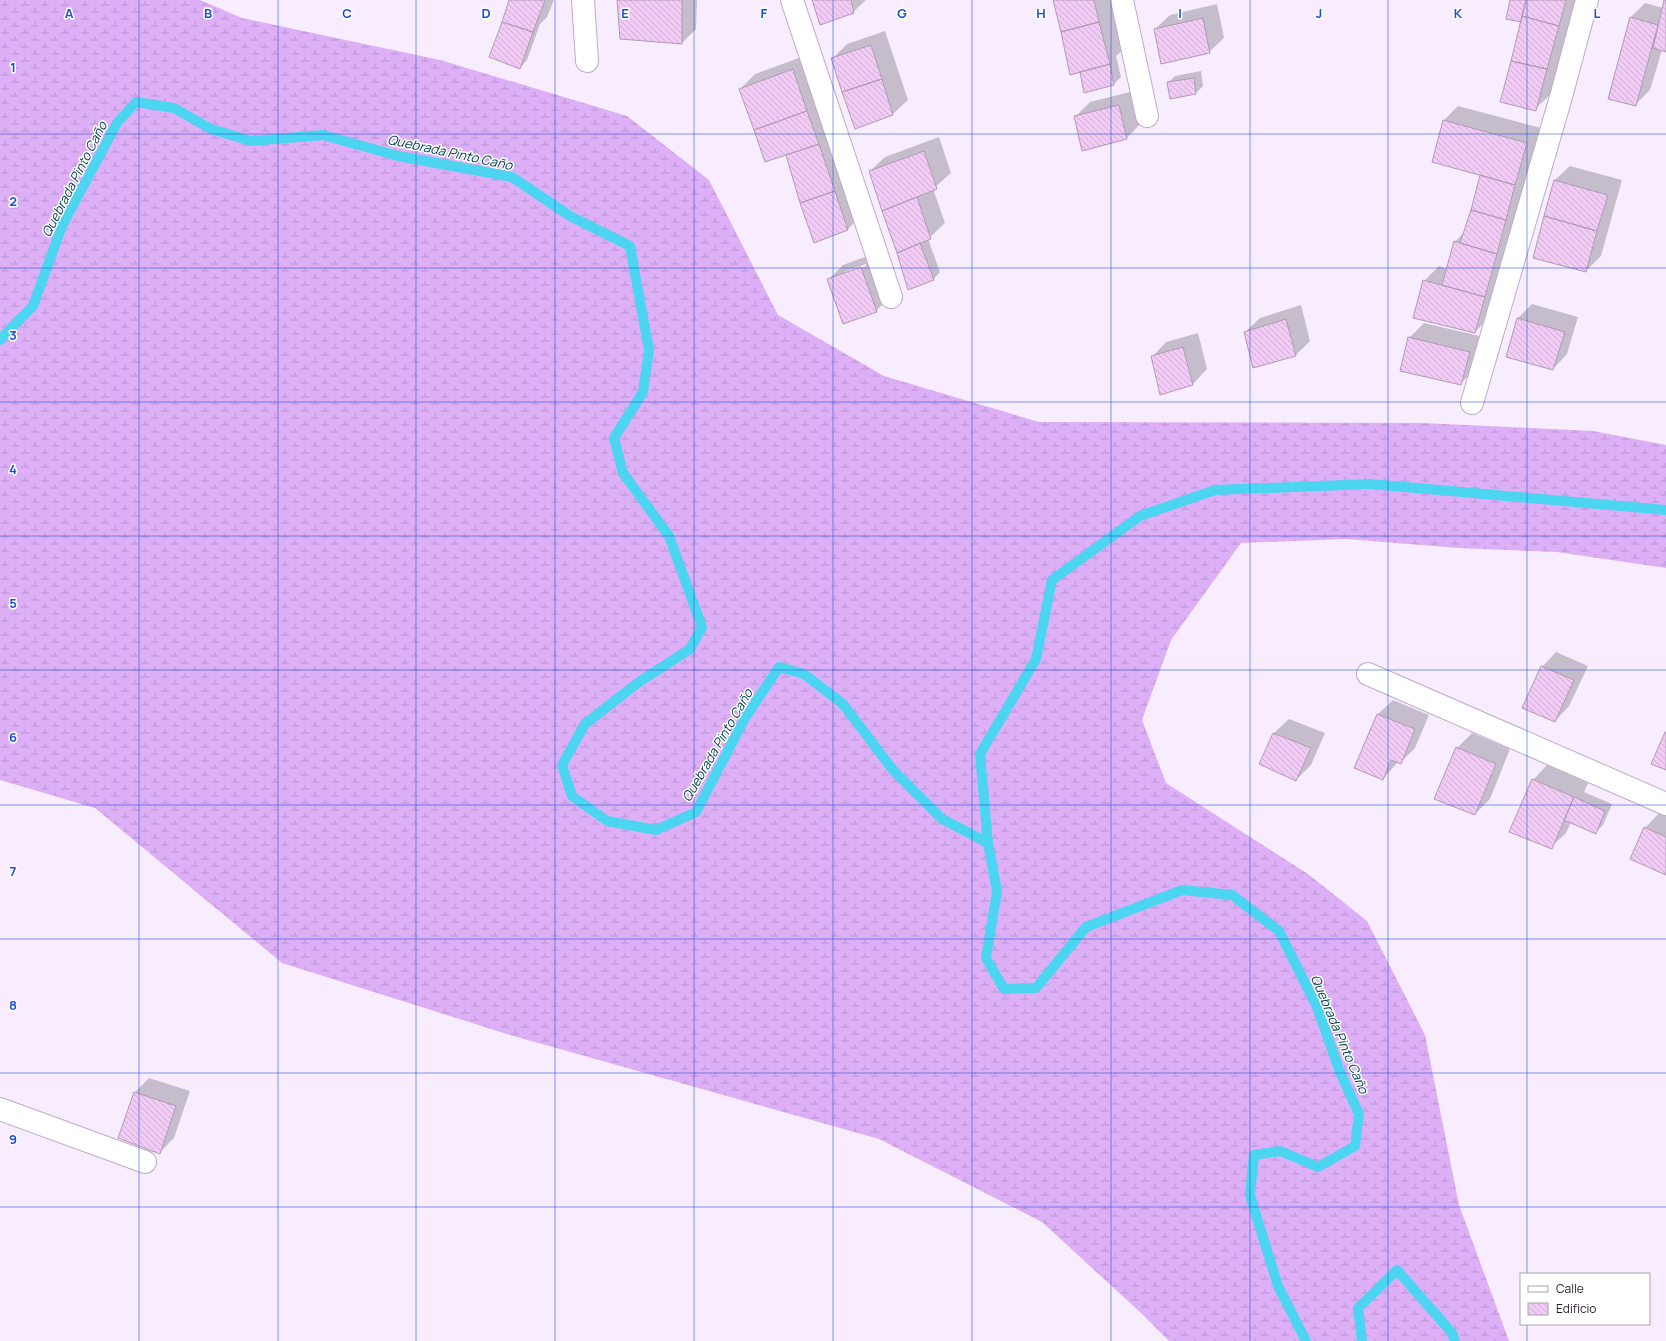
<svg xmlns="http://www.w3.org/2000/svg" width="1666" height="1341" font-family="Manrope,sans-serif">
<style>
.wetland{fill:url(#wetland-marsh)}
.shadow{fill:#0003;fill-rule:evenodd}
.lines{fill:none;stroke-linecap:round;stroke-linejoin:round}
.stream{stroke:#4cd5f1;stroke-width:10}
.building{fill:url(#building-back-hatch);stroke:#b19ab3}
.minor-casing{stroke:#bdabc8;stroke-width:24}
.minor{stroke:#fff;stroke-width:22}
.grid{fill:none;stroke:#1d4ed8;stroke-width:1;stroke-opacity:0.55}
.labels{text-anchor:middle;stroke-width:3;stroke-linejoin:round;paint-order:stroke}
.water-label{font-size:13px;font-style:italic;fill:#00404c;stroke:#fff}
.grid-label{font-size:13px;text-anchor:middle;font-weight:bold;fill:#1d4ed8;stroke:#fff;stroke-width:3;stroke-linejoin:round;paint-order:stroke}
</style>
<defs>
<pattern id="wetland-marsh" width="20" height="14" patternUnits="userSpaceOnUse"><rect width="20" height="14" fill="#ddaff7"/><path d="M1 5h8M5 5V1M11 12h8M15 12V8" fill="none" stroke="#be96d4"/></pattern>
<pattern id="building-back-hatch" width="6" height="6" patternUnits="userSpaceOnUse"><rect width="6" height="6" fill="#f2caf6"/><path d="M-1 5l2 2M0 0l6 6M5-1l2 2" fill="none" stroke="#cfadd3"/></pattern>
</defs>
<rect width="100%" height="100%" fill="#f8edff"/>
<!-- wetland -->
<path class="wetland" d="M0,0H200L242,18L440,60L627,116L709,180L778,315L884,376L1039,422L1422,423L1593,431L1666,445V568L1557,552L1458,548L1346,539L1241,543L1171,640L1142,720L1166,783L1308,874L1367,921L1425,1035L1459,1205L1509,1341H1169L1141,1313L1042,1222L879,1139L510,1035L282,963L95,808L0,780Z"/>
<!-- shadow -->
<path class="shadow" d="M510,0H554L547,17L540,24L527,60L520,68Z
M618,0H697L696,29L682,43Z
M813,0H866L853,12Z
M1054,0H1112L1124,49L1116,56L1121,77L1114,84L1081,71Z
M1511,0H1576L1550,95L1535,109L1522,21Z
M1665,0L1666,51L1662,50L1650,90L1635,105L1630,18L1645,3L1663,8Z
M1217,4L1224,38L1209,52L1155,29L1170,15Z
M885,31L908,100L893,114L856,128L832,59L847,44Z
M807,55L862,215L848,229L814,242L787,153L740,89L755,74Z
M1201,71L1203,86L1196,93L1171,98L1168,83L1175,76Z
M1134,91L1141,123L1127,138L1075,117L1090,102Z
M1458,106L1541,128L1490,317L1475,332L1424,281L1439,266L1447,269L1455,242L1464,232L1481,175L1444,120Z
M939,137L951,173L933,189L945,223L928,239L940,272L933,280L870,171L885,157Z
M1570,166L1622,180L1601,256L1586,271L1555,180Z
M876,253L891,296L876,311L828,280L843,265ZM866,264V266L844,274V272Z
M1532,304L1578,317L1567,354L1553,369L1518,318Z
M1301,305L1310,341L1296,355L1245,332L1260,318Z
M1424,323L1484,337L1476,369L1461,383L1409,338Z
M1198,333L1207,369L1193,384L1161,393L1152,357L1166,342Z
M1556,652L1588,666L1569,706L1555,721L1542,667Z
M1393,700L1429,715L1415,748L1400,763L1398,762L1383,779L1355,768L1378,714Z
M1289,719L1325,733L1311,765L1296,780L1261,764L1274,733Z
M1472,733L1510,749L1490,799L1475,814L1457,748Z
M1547,765L1588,783L1584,792L1612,804L1603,825L1596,832L1571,822L1566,833L1551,847L1533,780Z
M1659,813L1666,816V874L1645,828Z
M149,1078L190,1091L174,1138L159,1153L135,1092Z"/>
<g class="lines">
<!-- stream -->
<path class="stream" d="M0,340L33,306L62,226L117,123L136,102L174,108L211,129L251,141L323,135L398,156L512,177L570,216L630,246L649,350L643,392L614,438L623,473L669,536L702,627L690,649L639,682L585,724L562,765L572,796L607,821L656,830L696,812L745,718L779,667L804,674L843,704L893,770L942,819L988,843L997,891L986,958L1004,989L1036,988L1086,927L1182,890L1232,895L1279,931L1317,1007L1340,1072L1359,1114L1355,1146L1318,1167L1280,1151L1254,1155L1250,1195L1278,1286L1306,1341
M988,843L980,754L1036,659L1052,580L1140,516L1215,490L1371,484L1666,510
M1362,1341L1358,1308L1397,1270L1452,1333L1455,1341"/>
</g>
<!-- building -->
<path class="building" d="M509,0H545L533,32L502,22Z
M617,0H682V44L620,39Z
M812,0H851L854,13L820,25Z
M1053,0H1094L1099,22L1061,32Z
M1510,0H1526L1521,22L1506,19Z
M1526,0H1566L1559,26L1522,16Z
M1664,0H1666V52L1653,48Z
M1522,16L1559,26L1547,69L1511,61Z
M1630,17L1658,25L1636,106L1608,99Z
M1203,18L1210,53L1161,64L1154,29Z
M502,22L533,32L520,69L489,57Z
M1099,22L1110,64L1070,75L1061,32Z
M871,45L882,79L842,92L831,58Z
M1511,61L1547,69L1536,111L1500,102Z
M1110,64L1114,85L1084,93L1080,72Z
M793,69L807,111L754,130L739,89Z
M1194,78L1196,94L1170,99L1167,82Z
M882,79L893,115L855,129L842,92Z
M1119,105L1127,139L1082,151L1074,116Z
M807,111L819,144L765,162L754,130Z
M1443,120L1527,143L1515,185L1432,162Z
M819,144L835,191L800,203L786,155Z
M924,151L937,189L882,211L869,171Z
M1480,175L1515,185L1506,220L1471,210Z
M1554,180L1608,195L1597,231L1544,216Z
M835,191L848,230L814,243L800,203Z
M917,197L931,239L897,253L882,211Z
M1471,210L1506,220L1497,254L1460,243Z
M1544,216L1597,231L1586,272L1533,258Z
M1454,241L1497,254L1485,297L1442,285Z
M920,243L934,280L908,290L897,253Z
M861,267L877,312L843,324L827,279Z
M1423,280L1485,297L1475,333L1413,318Z
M1517,318L1565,332L1553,370L1506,357Z
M1286,319L1296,356L1253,368L1244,332Z
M1408,337L1470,352L1461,385L1400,371Z
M1183,347L1193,385L1160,395L1151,356Z
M1541,666L1574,680L1555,722L1522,708Z
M1377,714L1415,729L1401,764L1391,760L1383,780L1354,768Z
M1665,732H1666V770L1651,764Z
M1273,733L1311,748L1296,781L1259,764Z
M1456,747L1496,764L1475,815L1434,799Z
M1532,779L1574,797L1552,849L1509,832Z
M1574,797L1605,811L1596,834L1564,820Z
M1644,827L1666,837V875L1630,859Z
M134,1092L176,1106L160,1154L118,1138Z"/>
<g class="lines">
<!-- minor casing -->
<g class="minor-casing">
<path id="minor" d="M583,0L587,61
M792,0L891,297
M1122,0L1147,116
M1472,403L1561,97L1587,0
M1368,674L1666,804
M0,1109L145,1162"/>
</g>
<!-- minor -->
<use href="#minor" class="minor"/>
</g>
<!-- grid -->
<path class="grid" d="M139,0V1341M278,0V1341M416,0V1341M555,0V1341M694,0V1341M833,0V1341M972,0V1341M1111,0V1341M1250,0V1341M1388,0V1341M1527,0V1274M0,134H1666M0,268H1666M0,402H1666M0,536H1666M0,670H1666M0,805H1666M0,939H1666M0,1073H1666M0,1207H1666M1527,1324V1341"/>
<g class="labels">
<!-- water labels -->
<g class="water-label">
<text transform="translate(450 152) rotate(12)" y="5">Quebrada Pinto Caño</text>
<text transform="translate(74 179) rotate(-63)" y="5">Quebrada Pinto Caño</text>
<text transform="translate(717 745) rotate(-60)" y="5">Quebrada Pinto Caño</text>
<text transform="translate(1340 1034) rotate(67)" y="5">Quebrada Pinto Caño</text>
</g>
</g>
<g class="grid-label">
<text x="69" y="18">A</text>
<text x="208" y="18">B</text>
<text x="347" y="18">C</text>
<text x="486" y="18">D</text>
<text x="625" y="18">E</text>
<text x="764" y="18">F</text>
<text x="902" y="18">G</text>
<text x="1041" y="18">H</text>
<text x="1180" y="18">I</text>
<text x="1319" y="18">J</text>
<text x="1458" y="18">K</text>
<text x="1597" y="18">L</text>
<text x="13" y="72">1</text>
<text x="13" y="206">2</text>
<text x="13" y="340">3</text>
<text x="13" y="474">4</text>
<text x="13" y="608">5</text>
<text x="13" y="742">6</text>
<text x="13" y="876">7</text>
<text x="13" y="1010">8</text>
<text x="13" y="1144">9</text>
</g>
<!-- legend -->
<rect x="1520" y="1273" width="130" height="52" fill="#ffffff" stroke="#a8a5a9"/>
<rect x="1528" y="1286" width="20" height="6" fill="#ffffff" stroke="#a8a5a9"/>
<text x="1556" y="1293" font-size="12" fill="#251e29">Calle</text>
<rect x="1528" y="1303" width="20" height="12" fill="url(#building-back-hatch)" stroke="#a8a5a9"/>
<text x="1556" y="1313" font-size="12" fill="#251e29">Edificio</text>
</svg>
